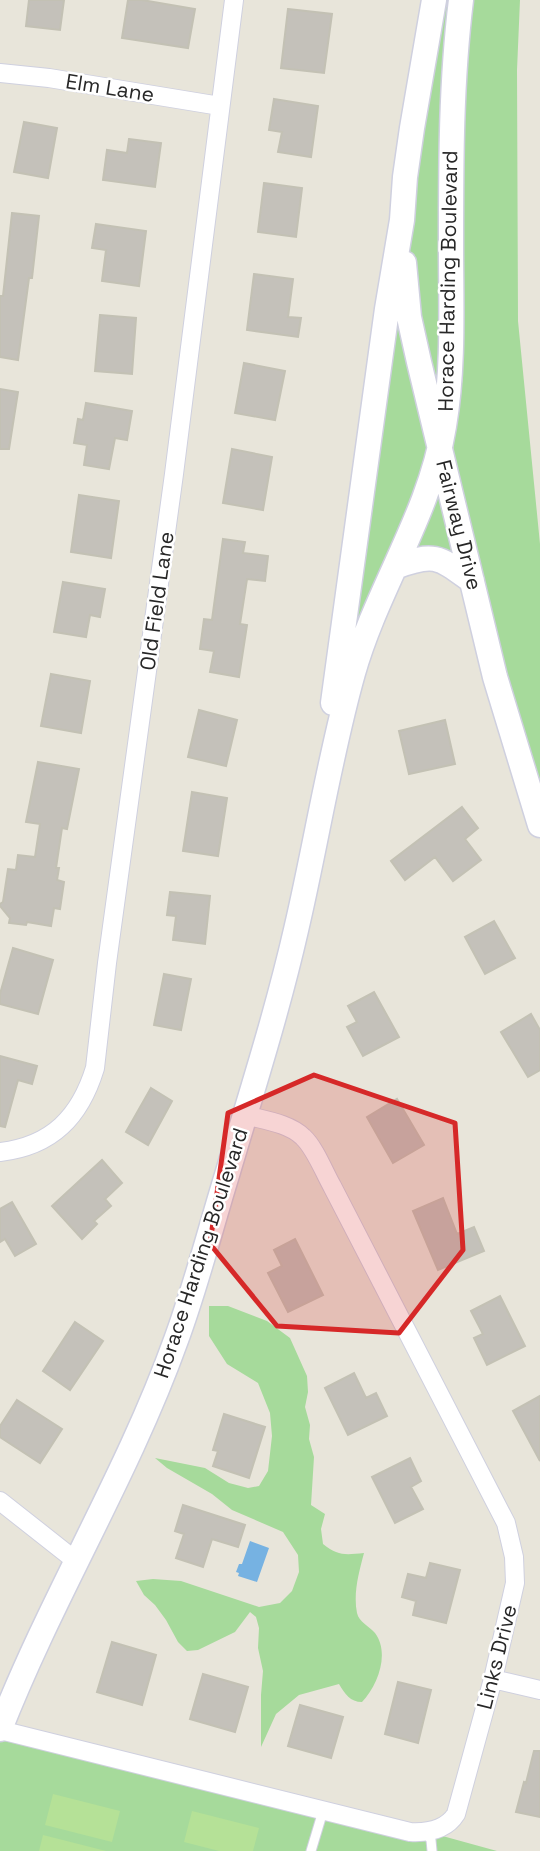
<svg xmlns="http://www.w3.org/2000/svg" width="540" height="1851" font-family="'Space Grotesk',sans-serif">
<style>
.green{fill:#a6da9b}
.pitch{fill:#b5e197}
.water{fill:#76b2e2}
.building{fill:#c4c1ba;stroke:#c3c1b4;stroke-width:2}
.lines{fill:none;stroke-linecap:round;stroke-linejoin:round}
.lane-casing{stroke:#cfd0df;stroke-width:11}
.street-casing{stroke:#cfd0df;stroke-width:20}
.secondary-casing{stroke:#cfd0df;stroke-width:27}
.lane{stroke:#fff;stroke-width:9}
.street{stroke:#fff;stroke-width:18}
.secondary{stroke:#fff;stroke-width:24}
.marked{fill:#d62828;fill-opacity:0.2;stroke:#d62828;stroke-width:5;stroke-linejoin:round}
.labels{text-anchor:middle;stroke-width:5;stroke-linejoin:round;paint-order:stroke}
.street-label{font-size:21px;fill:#272727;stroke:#fff}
</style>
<rect width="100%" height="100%" fill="#e8e5da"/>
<!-- green -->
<path class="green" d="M471,0H520L517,70L518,321L540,544V792L483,585L453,455L454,436L463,377L461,265L464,87Z
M433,5L460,9L444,427L472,581L414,560L337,665Z
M209,1306H228L267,1321L290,1338L307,1376L308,1392L305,1407L310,1425L309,1439L314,1457L311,1505L325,1514L321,1529L323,1544C338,1556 345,1555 364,1553C359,1572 353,1593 357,1613C359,1622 369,1626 375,1633C390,1653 378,1685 362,1702C350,1702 345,1694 339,1684L299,1695L276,1714L261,1747V1695L263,1671L258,1648L259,1628L256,1617L250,1612L235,1632L198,1650L187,1651L178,1642L166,1620L155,1605L144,1595L136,1581L153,1579L181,1581L259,1607L280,1603L292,1591L299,1572L298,1555L283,1532L232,1510L212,1494L167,1468L155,1458L205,1468L229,1483L248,1488L259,1486L268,1471L272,1436L270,1413L258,1383L227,1364L209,1336Z
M0,1730L428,1832L497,1851H0Z"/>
<!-- pitch -->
<path class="pitch" d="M53,1794L120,1811L112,1842L45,1825Z
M192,1811L259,1828L253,1851H219L184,1842Z
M43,1835L106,1851H39Z"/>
<!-- water -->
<path class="water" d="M250,1541L269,1548L257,1582L238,1576L239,1573L236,1572L239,1564H242Z"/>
<!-- building -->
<path class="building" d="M29,0H64L60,30L26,26Z
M128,0H142L195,9L188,48L122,38Z
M288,9L332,14L324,73L281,68Z
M274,99L318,106L311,157L278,152L282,132L269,130Z
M24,122L57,128L48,178L14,172Z
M129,139L161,143L155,187L103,180L107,150L127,153Z
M264,183L302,188L296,237L258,232Z
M12,213L39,216L32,278H29L18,360L0,357V296H3Z
M96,224L146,231L139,286L102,281L106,250L92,248Z
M254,274L293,279L288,317L301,318L298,337L247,330Z
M100,315L136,318L132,374L95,371Z
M244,363L285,371L275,420L235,413Z
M0,389L18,392L9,449H0Z
M86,403L132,411L127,440L115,438L109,469L84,465L87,445L74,443L78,419L83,420Z
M232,449L272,457L263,510L223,503Z
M79,495L119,501L111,558L71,552Z
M223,539L245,542L243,553L268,556L265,581L247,579L240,624L247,625L239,677L210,672L214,651L200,649L204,619L212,620Z
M63,582L105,589L100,617L90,615L86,637L54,632Z
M51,674L90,681L81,733L41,726Z
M199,710L237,720L226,766L188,757Z
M445,720L455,764L409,774L399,731Z
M38,762L79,769L67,829L62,828L56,868H59L57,880L64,882L60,909L54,908L51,926L27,922L26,925L9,923L10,918L0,906V904L3,902L8,869L16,870L18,855L35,857L40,824L26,822Z
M192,792L227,798L218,856L183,851Z
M462,807L478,828L465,839L481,860L453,881L435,857L405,880L391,861Z
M170,892L210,896L205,944L173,940L176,916L167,915Z
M494,921L515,958L485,974L465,937Z
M13,948L53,960L38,1014L0,1004V994Z
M164,974L191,979L181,1030L154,1025Z
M374,992L399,1037L363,1056L347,1027L357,1022L348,1006Z
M531,1014L540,1030V1070L528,1077L501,1032Z
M0,1056L37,1066L32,1084L18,1080L5,1127L0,1126Z
M151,1088L172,1101L148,1145L126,1132Z
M397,1099L424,1145L393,1163L367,1117Z
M102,1160L122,1183L105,1199L111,1206L94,1221L97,1224L82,1239L52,1206Z
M443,1198L457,1234L474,1227L484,1251L438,1270L413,1211Z
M12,1202L36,1244L15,1256L5,1239L0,1242V1209Z
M295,1239L323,1295L288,1312L268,1273L282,1266L274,1250Z
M500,1296L525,1346L487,1365L474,1338L483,1334L471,1311Z
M75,1322L103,1341L70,1390L43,1371Z
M354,1373L366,1398L376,1393L387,1416L348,1435L325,1388Z
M540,1396V1461L513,1411Z
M17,1400L62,1429L40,1463L0,1437V1426Z
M224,1414L265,1427L249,1478L213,1466L218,1451L213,1450Z
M410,1458L421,1481L411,1487L423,1509L395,1523L372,1477Z
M183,1505L245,1525L238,1547L212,1539L203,1567L176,1558L184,1534L175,1531Z
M430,1563L460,1570L446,1623L413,1615L416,1601L402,1597L408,1574L426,1578Z
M112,1642L156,1655L142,1705L97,1692Z
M203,1674L248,1687L235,1732L190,1719Z
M398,1682L431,1690L418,1743L385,1734Z
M300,1705L343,1717L331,1758L288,1746Z
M534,1751H540V1817L516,1812L524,1782L526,1783Z"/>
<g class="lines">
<!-- lane casing -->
<g class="lane-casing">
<path id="lane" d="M426,1832L431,1840L432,1851
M311,1851L323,1811"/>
</g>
<!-- street casing -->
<g class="street-casing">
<path id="street" d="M0,73L49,78L220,106
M0,1152C52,1146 80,1117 95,1068L107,963L174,474L234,0
M0,1501L76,1561
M493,1679L540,1690
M0,1730L410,1832C428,1833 446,1830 456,1814L493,1679L515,1583L514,1557L506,1523L332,1186C324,1172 315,1148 303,1137C289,1123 263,1120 245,1115"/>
</g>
<!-- secondary casing -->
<g class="secondary-casing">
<path id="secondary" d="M404,263L409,317L419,362L495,677L540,825
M395,567C435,552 439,557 472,581
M333,703L387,309L402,220L405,177L412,128L434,0
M0,1729C52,1596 128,1474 176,1340C196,1286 210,1230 227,1175C251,1094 277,1013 296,930C316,845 329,758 353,673C377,588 430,514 444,426C454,367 451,305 451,245C451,163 451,81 461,0"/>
</g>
<!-- lane -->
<use href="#lane" class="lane"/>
<!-- street -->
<use href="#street" class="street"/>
<!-- secondary -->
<use href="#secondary" class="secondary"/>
</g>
<!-- marked area -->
<path class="marked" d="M314,1075L455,1123L463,1250L399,1333L277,1326L210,1244L228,1113Z"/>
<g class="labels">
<!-- street labels -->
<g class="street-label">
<text transform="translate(110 88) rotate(9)" y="7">Elm Lane</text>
<text transform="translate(448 281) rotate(-89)" y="7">Horace Harding Boulevard</text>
<text transform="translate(459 525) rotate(76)" y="7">Fairway Drive</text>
<text transform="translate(157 601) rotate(-82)" y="7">Old Field Lane</text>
<text transform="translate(201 1253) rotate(-72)" y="7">Horace Harding Boulevard</text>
<text transform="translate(497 1657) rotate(-76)" y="7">Links Drive</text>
</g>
</g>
</svg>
